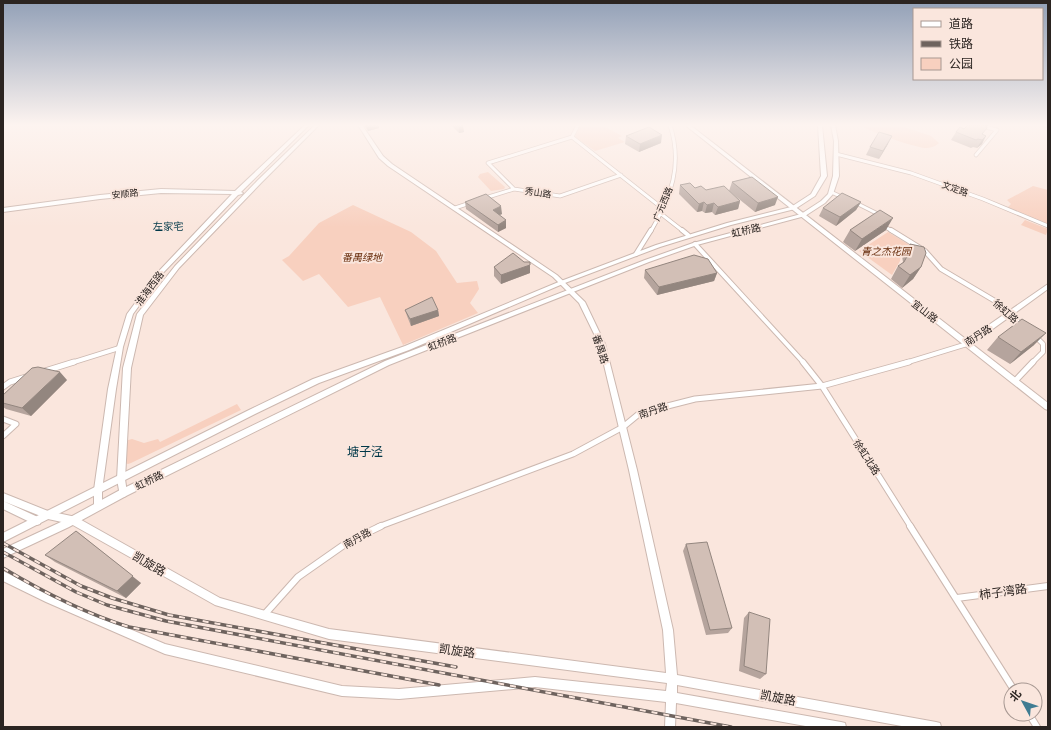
<svg xmlns="http://www.w3.org/2000/svg" width="1051" height="730" font-family="'IBM Plex Serif','Noto Sans SC',serif">
	<rect width="100%" height="100%" fill="#fae6dd"/>
	<path fill="#f8d0bf" d="M580,125H601L622,136L618,138L625,142L595,151L575,137Z
		M861,125H898L931,136L939,143C935,147 930,148 925,148C914,147 869,132 861,125Z
		M488,172L505,187L504,189L491,191L478,177L480,174Z
		M1033,186L1048,190V224L1007,208L1011,204L1007,200Z
		M353,205L411,232L436,251L457,283L477,281L479,289L470,303L478,313L403,345L380,297L348,307L319,274L303,281L282,260L289,256L319,223Z
		M1025,220L1048,229L1046,235L1021,225Z
		M888,232L916,249V257L901,254L900,261L892,275L859,251Z
		M237,404L241,410L131,463L128,464L123,462L125,441L132,439L144,443L158,439L160,442Z"/>
	<g fill="none" stroke-linecap="round" stroke-linejoin="round">
		<g stroke="#ccb8b0" stroke-width="4.5">
			<path id="street-far3" d="M578,125L572,137L662,208
				M836,154L911,173L983,199L1048,226
				M976,155L997,130L978,125
				M514,189L488,163L572,137
				M831,192L844,198
				M485,198L514,189L560,196L621,175
				M854,202L878,214
				M455,208L470,203
				M660,213L683,231
				M882,225L892,231
				M651,231C671,197 683,165 670,125"/>
		</g>
		<g stroke="#ccb8b0" stroke-width="6">
			<path id="street-far2" d="M682,230L688,235
				M891,230L925,251L941,269L995,301L1023,326
				M695,244L804,363
				M636,254L651,230
				M71,363L119,348
				M905,363L967,344
				M1032,363L1043,352V344L1035,336"/>
		</g>
		<g stroke="#ccb8b0" stroke-width="7">
			<path id="street-far1" d="M803,362L822,386L911,527
				M45,371L74,362
				M1015,381L1033,362
				M3,387L10,382L26,377
				M3,419L16,424L3,436
				M378,527L573,454L623,427L640,413L695,399L822,386L909,362"/>
		</g>
		<g stroke="#ccb8b0" stroke-width="8">
			<path id="street" d="M910,526L1014,690
				M957,598L1048,586
				M264,615L298,577L348,542L381,526
				M1029,714L1037,727"/>
		</g>
		<g stroke="#ccb8b0" stroke-width="2">
			<path id="secondary" d="M305,125H309L241,192L243,193L242,194L238,195L162,274L133,314L123,347L116,389L102,490V506L101,509L98,510L95,509L94,506V490L108,389L117,347L127,314L158,272L232,194L161,193L100,199L3,212V208L100,195L161,189L235,191Z
				M315,125H319L262,182L179,268L143,315L131,368L125,479L127,493L126,496L123,497L120,496L117,479L123,368L137,314L175,266L258,180Z
				M358,125H362L383,156L392,164L557,275L585,302L605,344L637,470L673,630L677,675L936,722L940,723L941,727H907L677,685V693L841,722L845,723L846,727H811L676,703L675,727H665L666,702L535,687L399,699L342,696L165,654L46,602L3,581V571L52,596L165,644L342,686L399,689L535,677L666,691L667,683L329,639L215,605L71,524L48,519L3,501V493L48,511L76,517L220,598L329,629L666,673L663,630L629,470L599,344L579,303L553,277L388,166L379,158Z
				M685,125H690L967,340L1048,284V289L972,344L1048,403V410L1045,409Z
				M3,501L40,518L41,521L40,524L37,525L34,524L3,509Z"/>
		</g>
		<g stroke="#ccb8b0" stroke-width="2">
			<path id="primary" d="M818,125H822L827,176L815,196L795,209L731,225L660,247L565,283L409,350L319,383L255,414L3,542V533L249,410L313,379L405,346L561,281L656,245L727,223L791,207L811,194L821,176Z
				M831,125H835L838,141L839,176L833,194L825,203L805,216L697,245L649,262L389,365L126,496L69,527L3,558V549L63,521L120,490L385,361L645,260L693,243L801,214L821,201L828,194L833,176L834,141Z
				M1043,125H1048V127L1043,126Z"/>
		</g>
		<use href="#street-far3" stroke="#fff" stroke-width="3"/>
		<use href="#street-far2" stroke="#fff" stroke-width="4"/>
		<use href="#street-far1" stroke="#fff" stroke-width="5"/>
		<use href="#street" stroke="#fff" stroke-width="6"/>
		<use href="#secondary" fill="#fff" fill-rule="evenodd"/>
		<use href="#primary" fill="#fff" fill-rule="evenodd"/>
		<g stroke="#6e635e" stroke-width="3.5">
			<path id="rail" d="M3,543L81,586L112,598L169,615L456,667
				M3,552L76,592L107,605L166,621L731,727
				M3,568C43,592 84,613 129,627L439,685"/>
		</g>
		<use href="#rail" stroke="#fae6dd" stroke-width="2" stroke-dasharray="6" stroke-linecap="butt"/>
	</g>
	<path fill="#b5a49d" d="M364,125H378L379,128L368,131Z
		M451,125H462L464,132L459,133Z
		M956,132L983,135L982,144L977,148L973,147L971,148L951,140Z
		M626,136L661,143L639,152L625,144Z
		M888,144L879,159L866,155L870,147Z
		M732,182L775,205L755,212L729,191Z
		M680,185L706,190L740,201L738,209L715,215L712,212L705,213L702,211L697,212L679,194Z
		M465,202L502,214L499,215L506,220V228L498,232L466,209Z
		M861,202L856,210L836,226L819,216L823,208Z
		M850,230H886L855,251L843,242Z
		M910,244L921,267L913,279L902,288L891,279L898,266L902,264L903,262L902,256Z
		M524,262L530,265V273L501,284L494,276V267Z
		M645,270L717,273L714,281L657,295L644,278Z
		M405,310H438L439,316L411,326L407,316Z
		M998,337L1034,345L1010,364L987,350Z
		M67,380L31,416L6,409L3,407V395Z
		M686,544L732,628L728,633L706,635L683,551Z
		M45,555L141,583L126,598L55,562Z
		M749,612L766,674L760,679L739,671L744,618Z"/>
	<path fill="#93867f" d="M366,125H378L379,128L368,131Z
		M463,126L464,132L459,133V127Z
		M662,135L661,143L639,152L640,144Z
		M892,136L888,144L879,159L883,151Z
		M986,136L982,144L977,148L982,140Z
		M778,197L775,205L755,212L758,203Z
		M740,201L738,209L715,215L718,207Z
		M704,202L702,211L697,212L699,204Z
		M861,202L856,210L836,226L840,217Z
		M714,203L712,212L705,213L707,205Z
		M501,206L502,214L493,218V210Z
		M893,218L886,230L855,251L862,239Z
		M506,220V228L498,232V225Z
		M530,265V273L501,284V275Z
		M921,267L913,279L902,288L910,275Z
		M717,273L714,281L657,295L659,287Z
		M438,310L439,316L411,326L410,319Z
		M1046,333L1034,345L1010,364L1021,352Z
		M60,372L67,380L31,416L22,408Z
		M76,531L141,583L126,598L117,591Z"/>
	<path fill="#d2bfb6" stroke="#93867f" d="M456,125H462L463,126L459,127Z
		M968,125H987V128L982,134L986,136L982,140L978,139L976,140L956,132L960,127L964,129Z
		M649,127L662,135L640,144L626,136Z
		M879,132L892,136L883,151L870,147Z
		M752,177L778,197L758,203L732,182Z
		M690,183L695,188L701,186L706,190L724,186L740,201L718,207L714,203L707,205L704,202L699,204L680,185Z
		M842,193L861,202L840,217L823,208Z
		M486,194L501,206L493,210L506,220L498,225L465,202Z
		M880,210L893,218L862,239L850,230Z
		M910,244L924,247L926,253L921,267L910,275L898,266L904,262L911,249Z
		M513,253L524,262H530V265L501,275L494,267Z
		M694,255L708,259L717,273L659,287L645,270Z
		M432,297L438,310L410,319L405,310Z
		M1022,319L1046,333L1021,352L998,337Z
		M38,367L60,372L22,408L3,403V395L32,368Z
		M76,531L133,576L117,591L45,555Z
		M707,542L732,628L710,630L686,544Z
		M749,612L770,619L766,674L744,666Z"/>
	<linearGradient id="sky" x2="0" y2="1"><stop stop-color="#92a0b7"/><stop offset="0.55" stop-color="#fdf4f0"/><stop offset="1" stop-color="#fdf4f0" stop-opacity="0"/></linearGradient>
	<rect width="1051" height="227" fill="url(#sky)"/>
	<g text-anchor="middle" stroke-width="4" stroke-linejoin="round" paint-order="stroke">
		<g font-size="9" fill="#2b2421" stroke="#fae6dd">
			<text transform="translate(955 189) rotate(20)" y="3">文定路</text>
			<text transform="translate(538 193) rotate(8)" y="3">秀山路</text>
			<text transform="translate(125 194) rotate(-6)" y="3">安顺路</text>
			<text transform="translate(663 204) rotate(-67)" y="3">广元西路</text>
		</g>
		<g font-size="10" fill="#003848" stroke="#fae6dd">
			<text x="168" y="230">左家宅</text>
		</g>
		<g font-size="10" fill="#2b2421" stroke="#fae6dd">
			<text transform="translate(746 230) rotate(-13)" y="4">虹桥路</text>
			<text transform="translate(149 288) rotate(-53)" y="4">淮海西路</text>
			<text transform="translate(925 311) rotate(38)" y="4">宜山路</text>
			<text transform="translate(1006 311) rotate(42)" y="4">徐虹路</text>
			<text transform="translate(978 335) rotate(-33)" y="4">南丹路</text>
			<text transform="translate(442 342) rotate(-21)" y="4">虹桥路</text>
			<text transform="translate(601 349) rotate(72)" y="4">番禺路</text>
			<text transform="translate(653 410) rotate(-19)" y="4">南丹路</text>
			<text transform="translate(867 457) rotate(57)" y="4">徐虹北路</text>
			<text transform="translate(149 480) rotate(-26)" y="4">虹桥路</text>
			<text transform="translate(357 538) rotate(-29)" y="4">南丹路</text>
		</g>
		<g font-size="10" font-style="italic" fill="#662a09" stroke="#fae6dd">
			<text x="886" y="255">青之杰花园</text>
			<text x="362" y="261">番禺绿地</text>
		</g>
		<g font-size="12" fill="#003848" stroke="#fae6dd">
			<text x="365" y="456">塘子泾</text>
		</g>
		<g font-size="12" fill="#2b2421" stroke="#fae6dd">
			<text transform="translate(149 564) rotate(30)" y="4">凯旋路</text>
			<text transform="translate(1003 592) rotate(-8)" y="4">柿子湾路</text>
			<text transform="translate(457 651) rotate(8)" y="4">凯旋路</text>
			<text transform="translate(778 698) rotate(11)" y="4">凯旋路</text>
		</g>
	</g>
	<rect width="1051" height="730" fill="none" stroke="#2b2421" stroke-width="8"/>
	<rect x="913" y="8" width="130" height="72" fill="#fae6dd" stroke="#a79892"/>
	<rect x="921" y="21" width="20" height="6" fill="#ffffff" stroke="#a79892"/>
	<text x="949" y="28" font-size="12" fill="#2b2421">道路</text>
	<rect x="921" y="41" width="20" height="6" fill="#6e635e" stroke="#a79892"/>
	<text x="949" y="48" font-size="12" fill="#2b2421">铁路</text>
	<rect x="921" y="58" width="20" height="12" fill="#f8d0bf" stroke="#a79892"/>
	<text x="949" y="68" font-size="12" fill="#2b2421">公园</text>
	<g transform="translate(1023 702) rotate(310)"><circle r="19" fill="#fae6dd" stroke="#a79892"/>
	<path d="M0-3L7 15L0 10L-7 15Z" fill="#3f7c92"/>
	<text y="-6" font-size="11" font-weight="bold" text-anchor="middle" fill="#2b2421">北</text>
	</g>
</svg>
